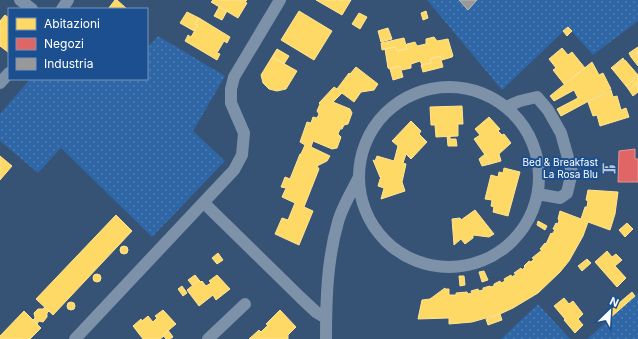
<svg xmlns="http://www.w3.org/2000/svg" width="638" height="339" font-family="Inter,sans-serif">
	<defs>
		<pattern id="grass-dots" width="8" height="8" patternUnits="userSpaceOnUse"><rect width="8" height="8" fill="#2f66a5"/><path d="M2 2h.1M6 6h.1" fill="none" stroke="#4e7db2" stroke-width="1.8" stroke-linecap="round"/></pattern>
	</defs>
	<rect width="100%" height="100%" fill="#365274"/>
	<path fill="url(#grass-dots)" d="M427,0H638V21L593,55L568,27L502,90Z
		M158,36L225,76L193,131L225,161L152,237L61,148L38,173L0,141V114L30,79H147V48Z
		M638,294V339H587Z
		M538,304L570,339H501Z"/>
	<path fill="#ffd966" stroke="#ffe494" d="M115,0H117L127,9H108Z
		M213,0H247L245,2L247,3L238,18L211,2Z
		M316,0H351L342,15Z
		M219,7L227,11L222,20L214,16Z
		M299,11L332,31L314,60L281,40Z
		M426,11L428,18L423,20L421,13Z
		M187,12L199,18L195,24L198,25L194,31L180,23Z
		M359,13L367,17L360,29L352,24Z
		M5,15L9,18V51L8,52L0,46V21Z
		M199,18L230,37L227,43L224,41L217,53L220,54L217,60L185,41L188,35L191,37L198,25L195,24Z
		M568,27L572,31L567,36L563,31Z
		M388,28L392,39L381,42L378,31Z
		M434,37L437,41L448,39L453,56L452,57L442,60L440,56L430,59L431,63L422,65L420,61L411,64V68L402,70L400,66L390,69L388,68L385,49L395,47L397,51L407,49L406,45L407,44L415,42L417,46L426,44V39Z
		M404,38L407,49L397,51L395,47L382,50L381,43Z
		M638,47V52L631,57L629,53Z
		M562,48L568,55L572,52L585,68L564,84L553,70L556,68L549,59Z
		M277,49L289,56L284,64L272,57Z
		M638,52V66L631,57Z
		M440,56L443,67L423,72L421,65L431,63L430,59Z
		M272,57L297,71L286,89L277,91L269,89L263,83L261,75Z
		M623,58L624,60L613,70L611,68Z
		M625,60L638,75L626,86L613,70Z
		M592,62L599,75L603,73L611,89L561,116L557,109L578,98L574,90L554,101L550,96Z
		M400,66L403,77L393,80L390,69Z
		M356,67L378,84L374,90L361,92L354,102L342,93L333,102L350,109L352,113L348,124L344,125L342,129H340L338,134L341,137L337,148L332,149L313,141L311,147L330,156L327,161L317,166L319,169L304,207L313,211L299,245L275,234L282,218L288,220L295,203L282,197L286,188L281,187L285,177L290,179L300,154H301L305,145L300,142L307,122L311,123L313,117L317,118L319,114L317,111L320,104L319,103L334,87L337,89L349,73L350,74Z
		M638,76V82L629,90L626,86Z
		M638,82V92L633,96L629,90Z
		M611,90L613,97L617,96L621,110L626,108L629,117L600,126L597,115L593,116L588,102Z
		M462,106L463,124H458V136L436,137L435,125H431L430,107Z
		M489,117L500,129L498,131L502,135L504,134L511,143L499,154L501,161L490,164L488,159L474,139L480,135L475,129Z
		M411,121L421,131L419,134L427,142L411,159L406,154L403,163L406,164L402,182L405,191L381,199L384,188L378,186L381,176L380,177L373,160L375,161L377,156L394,161L398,146L392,141Z
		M447,136H450V139H456L457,146H448Z
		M485,154L488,159L490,164L482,166L479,159Z
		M0,156L12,166L0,180Z
		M504,168L520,172L508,216L493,212L494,207L491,206L492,200L485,199L491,175L498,177L499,172L503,173Z
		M588,190L618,192L615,214L610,230L588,222L583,236L569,261L560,272L538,293L513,308L500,314L472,322L449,324V318L418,319L422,300L430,299L445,288V289H449V295H456V293L467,292L468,294L472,293L471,291L478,289L479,291L483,290V288L490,286V287L494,286V284L500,281L501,283L505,281L504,279L511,275L512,277L516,274L514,273L521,268L522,270L525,267L524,266L529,261L531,262L534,259L532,258L542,250L540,249L545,243L546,244L551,233L552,234L555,230L553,229L556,223L558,224L559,220L558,219L560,211L581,219L585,207H587L588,201L586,200Z
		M475,210L494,234L489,237L473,235V238L465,244L461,239L454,245L452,219L460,218L461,220Z
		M116,215L132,231L53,315L36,299Z
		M538,221L547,226L545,230L537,225Z
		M627,223L633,229L625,237L619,230Z
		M120 250a4 4 0 1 1 8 0a4 4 0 1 1-8 0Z
		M607,251L612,257L616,254L622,260L615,266L626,278L617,287L595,262Z
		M218,253L223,260L217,264L212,258Z
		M587,259L591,263L582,271L578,266Z
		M484,271L488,280L482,282L479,272Z
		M93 278a4 4 0 1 1 8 0a4 4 0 1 1-8 0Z
		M195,275L199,280L192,285L188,280Z
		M217,275L230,289L216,300L213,295L199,306L187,290L199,280L201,282L202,281L206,286L211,283L209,281Z
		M459,276H464L465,285L460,286Z
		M182,286L187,293L183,296L178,289Z
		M632,292L635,296L610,318L606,314Z
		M564,298L569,304L573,301L583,314L578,319L583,325L575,333L564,320L565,319L554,306Z
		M67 306a4 4 0 1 1 8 0a4 4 0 1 1-8 0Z
		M45,307L49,311L47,313V317L43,322L39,321L37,324L33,320L35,318L34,313L38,309H43Z
		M163,310L176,324L163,335L164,336L160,339H143L133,326L141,319L142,321L148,316L153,322L157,318L155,316Z
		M280,310L296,327L288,335V339H249L259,330L261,332L268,325L266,324Z
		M24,311L41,328L30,339H0V336Z
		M500,314L502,320L488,325L486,319Z
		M168,330L173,337L170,339H166L163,335Z"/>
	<path fill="#e06666" stroke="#e99494" d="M635,149V159H638V182H618L619,151Z"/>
	<path fill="#999" stroke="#b8b8b8" d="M459,0H477L468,10Z"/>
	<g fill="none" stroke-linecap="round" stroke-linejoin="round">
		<path stroke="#7d92a8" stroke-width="12" d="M20,0L32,9
			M62,9L68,0
			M0,83L9,73
			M359 177a90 90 0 1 1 180 0a90 90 0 1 1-180 0Z
			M506,107L520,101L537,97L548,110L561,133L572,172L567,193L560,198L538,194
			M204,203L301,298L316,312L326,318
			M75,339L234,170L242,155L244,133L231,103V89L234,77L280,0
			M208,339L245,304
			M326,339C326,300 327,260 338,222C342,207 352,191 359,177"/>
	</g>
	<defs>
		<g id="hotel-bare" transform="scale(1.08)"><path d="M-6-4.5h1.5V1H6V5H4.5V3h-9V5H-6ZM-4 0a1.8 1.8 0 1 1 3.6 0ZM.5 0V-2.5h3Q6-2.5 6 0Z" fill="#b9c2ce" stroke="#1b4f8f" stroke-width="2.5" paint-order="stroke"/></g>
	</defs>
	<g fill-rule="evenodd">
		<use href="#hotel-bare" x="609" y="168"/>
	</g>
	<g text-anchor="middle" stroke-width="4" stroke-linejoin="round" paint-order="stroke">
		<g font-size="10" fill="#fff" stroke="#1b4f8f" text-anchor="end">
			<text x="598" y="166">Bed &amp; Breakfast<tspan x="598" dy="12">La Rosa Blu</tspan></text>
		</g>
	</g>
	<rect x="8" y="8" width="140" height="72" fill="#1b4f8f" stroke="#7695bc"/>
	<rect x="16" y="18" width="20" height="12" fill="#ffd966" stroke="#7695bc"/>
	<text x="44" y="28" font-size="12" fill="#ffffff">Abitazioni</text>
	<rect x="16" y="38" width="20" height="12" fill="#e06666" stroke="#7695bc"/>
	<text x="44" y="48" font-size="12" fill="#ffffff">Negozi</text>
	<rect x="16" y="58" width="20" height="12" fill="#999999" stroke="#7695bc"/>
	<text x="44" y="68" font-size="12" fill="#ffffff">Industria</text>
	<g transform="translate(610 311) rotate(25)" stroke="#1b4f8f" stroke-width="3" paint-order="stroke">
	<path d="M0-3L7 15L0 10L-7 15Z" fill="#ffffff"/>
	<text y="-6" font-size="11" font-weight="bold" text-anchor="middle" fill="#ffffff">N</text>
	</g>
</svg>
